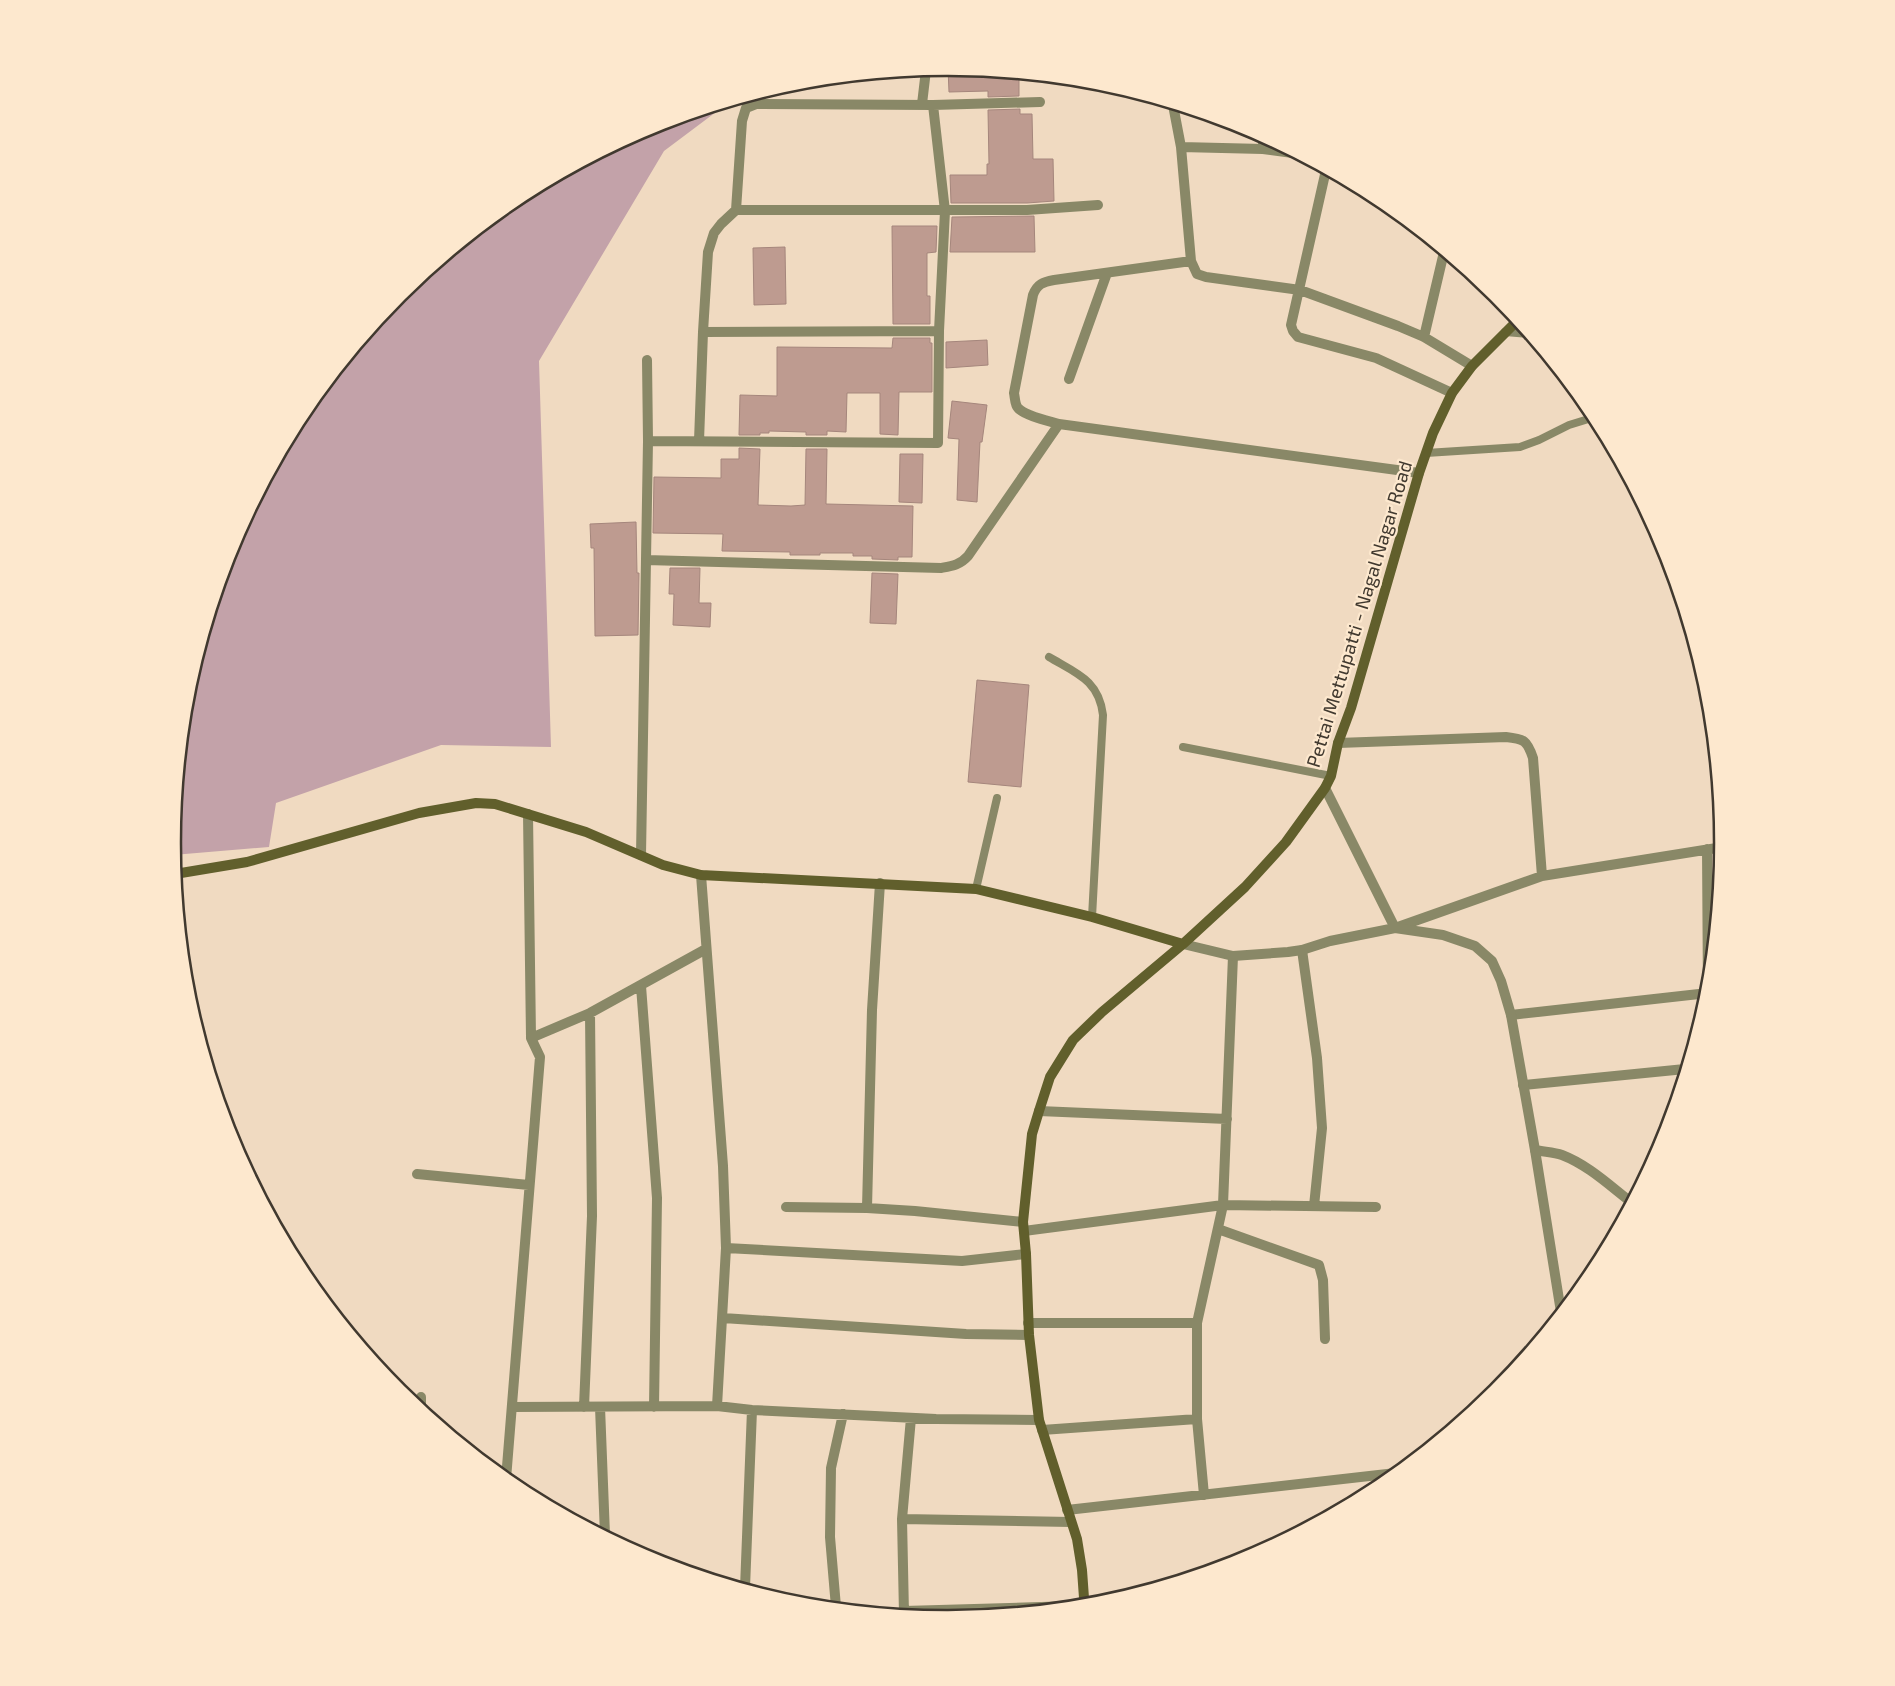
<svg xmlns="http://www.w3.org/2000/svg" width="1895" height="1686" font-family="'Exo 2',sans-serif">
	<rect width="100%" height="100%" fill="#f0dac1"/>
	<path fill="#c3a2a9" d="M728,103L664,151L539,361L551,747L441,745L276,803L269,847L173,855L172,843L187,691L231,546L303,412L399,294L517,198L651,126Z"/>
	<path fill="#be9b90" stroke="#a5867c" d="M948,68L1019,75V96L988,97V91L949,92Z
		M1020,109V114H1032L1033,159H1053L1054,201L1027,203H951L950,175H987V164H989L988,110Z
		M1034,216L1035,252H950L952,217Z
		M892,226H937L936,252L927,253V296H930V324H893Z
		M785,247L786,304L754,305L753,248Z
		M893,338H930V343H932V392H899L898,435L880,434V393H847L846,432L827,431V435H806V432L769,431V433H760V435H739L740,395L777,396V347L892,348Z
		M987,340L988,365L946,368V342Z
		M952,401L987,405L982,442H980L977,502L957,500L959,439L948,438Z
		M739,448L760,449L758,505L791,506L805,505L806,449H827L826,504L913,506L912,557H898V560L872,559V556H853V553H820V555H790V552L722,551L723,534L653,533L654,477L721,478V459H739Z
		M900,454H923L922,503L899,502Z
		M636,522L637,573H639L638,635L595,636L594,548H591L590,524Z
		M670,568H700L699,603H711L710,627L673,625L674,594H669Z
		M872,573L898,574L896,624L870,623Z
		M977,680L1029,685L1021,787L968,782Z"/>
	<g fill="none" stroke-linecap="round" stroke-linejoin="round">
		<path stroke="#898867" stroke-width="8" d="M1505,332L1528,334
			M1426,453L1520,447L1539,440L1569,425L1595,417
			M1049,657C1076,673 1099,680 1103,715L1092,917
			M1183,747L1331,776
			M976,889L997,798"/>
		<path stroke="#898867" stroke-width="10" d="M922,104L926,70
			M1173,105L1181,147L1191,261L1197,274L1206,277L1300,290L1398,326L1424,337L1472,366
			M1181,147L1263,149L1293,153
			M1263,149V137
			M1326,170L1291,325L1293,331L1298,337L1376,358L1452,393
			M736,210H1027L1098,205
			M703,332L939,331
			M1424,337L1444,252
			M1069,379L1107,273
			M1059,424C1049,421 1025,416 1018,408C1015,405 1015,398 1014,393L1033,295C1037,284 1043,282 1054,280L1191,261
			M648,441L938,443L939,331L945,211L933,105
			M699,441L703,332L708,252L714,233L721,224L736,210L742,121L746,108L756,104L933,105L1040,102
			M646,560L941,568C952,566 960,565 968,556L1059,424L1419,473
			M1338,743L1506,737C1524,739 1527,740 1533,758L1542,876
			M1707,849L1708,996
			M641,855L648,441L647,360
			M701,875L723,1166L726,1248L717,1406
			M1395,928L1542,876L1723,847
			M1302,950L1317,1058L1322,1128L1314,1206
			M641,986L657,1198L654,1407
			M1511,1015L1708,993
			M531,1038L590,1013L706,949
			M1523,1085L1685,1069
			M1039,1111L1227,1119
			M1535,1150C1544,1152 1554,1152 1562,1155C1588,1165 1609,1185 1631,1202
			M417,1174L529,1185
			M786,1207L867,1208L915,1211L1023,1222
			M867,1208L872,1010L880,883
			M1218,1229L1319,1265L1323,1280L1325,1339
			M1024,1231L1223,1205L1376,1207
			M726,1248L962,1261L1026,1254
			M723,1318L966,1334L1029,1335
			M1028,1323H1197
			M421,1397V1409
			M512,1407L717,1406L752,1410L936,1419L1039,1420
			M584,1407L592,1216L590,1013
			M600,1407L605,1535
			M1042,1430L1197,1419
			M506,1479L540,1057L531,1038L528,814
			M1204,1495L1197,1419V1323L1223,1205L1233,956
			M1067,1510L1396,1473
			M902,1519L1071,1522
			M745,1588L752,1410
			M836,1607L830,1537L831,1468L843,1414
			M904,1611L1074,1606
			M904,1614L902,1519L911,1418"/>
		<path stroke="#898867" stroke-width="10" d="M1325,788L1395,928
			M1183,944L1233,956L1288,952L1302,950L1330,941L1395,928L1443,935L1475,946L1492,961L1501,981L1511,1015L1535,1150L1561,1312"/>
		<path stroke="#615f2c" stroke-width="10" d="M175,874L247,862L419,813L476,803L495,804L586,832L663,865L701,875L976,889L1092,917L1183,944
			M1082,1605L1084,1598L1082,1570L1077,1539L1039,1420L1029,1335L1026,1254L1023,1222L1032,1134L1039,1111L1050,1077L1073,1040L1102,1012L1183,944L1245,887L1286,842L1325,788L1331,776L1338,743L1351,708L1419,473L1433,433L1452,393L1472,366L1517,321"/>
	</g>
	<g text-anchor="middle" stroke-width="4.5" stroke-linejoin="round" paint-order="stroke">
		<g font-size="19" fill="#41392f" stroke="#fde8ce">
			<text transform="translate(1359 614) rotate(-73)" y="7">Pettai Mettupatti - Nagal Nagar Road</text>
		</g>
	</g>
	<path d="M0 0H1895V1686H0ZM947 76H948A766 766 0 0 1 1714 842V844A766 766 0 0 1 948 1610H947A766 766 0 0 1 181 844V842A766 766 0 0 1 947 76Z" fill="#fde8ce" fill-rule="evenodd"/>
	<path fill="none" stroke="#41392f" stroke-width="2.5" d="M947 76H948A766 766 0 0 1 1714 842V844A766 766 0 0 1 948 1610H947A766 766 0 0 1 181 844V842A766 766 0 0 1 947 76Z"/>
</svg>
